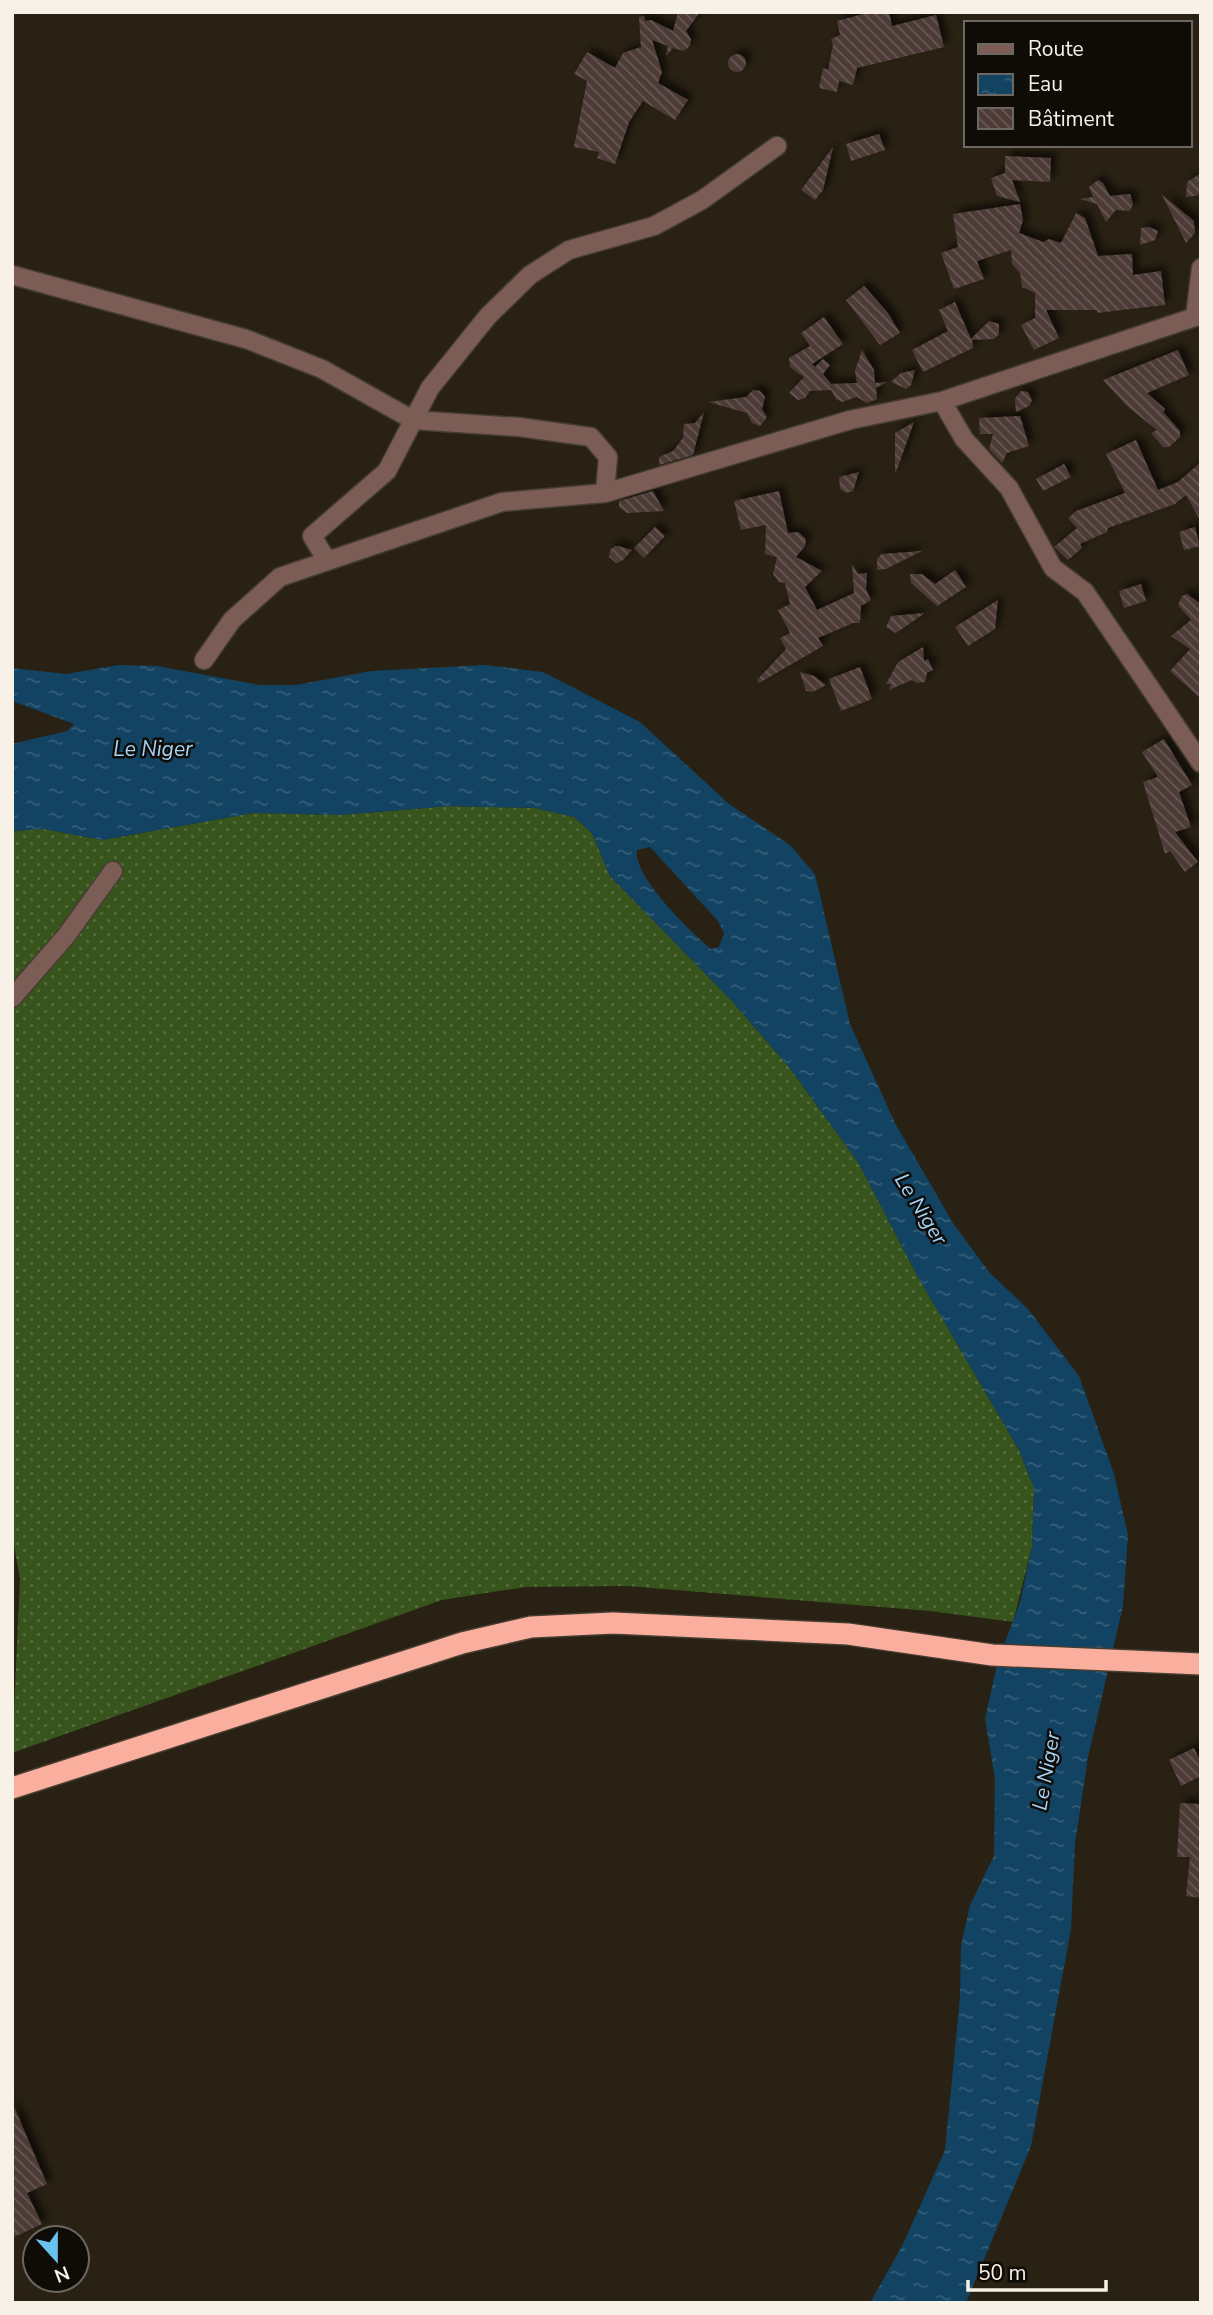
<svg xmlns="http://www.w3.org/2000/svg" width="1213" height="2315" font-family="'Nunito Sans',sans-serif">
	<defs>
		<pattern id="grass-dots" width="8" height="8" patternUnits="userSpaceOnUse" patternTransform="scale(1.75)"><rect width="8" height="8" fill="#37541c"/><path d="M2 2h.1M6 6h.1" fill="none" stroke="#556d3d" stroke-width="1.8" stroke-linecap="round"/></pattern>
		<pattern id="water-ripples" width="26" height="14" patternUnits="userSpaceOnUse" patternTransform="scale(1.75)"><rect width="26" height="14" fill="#124362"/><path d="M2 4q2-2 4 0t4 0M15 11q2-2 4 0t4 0" fill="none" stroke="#355f78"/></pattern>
		<pattern id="building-back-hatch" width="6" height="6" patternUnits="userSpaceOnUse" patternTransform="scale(1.75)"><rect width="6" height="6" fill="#4e3b37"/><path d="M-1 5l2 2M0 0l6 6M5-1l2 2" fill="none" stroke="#685854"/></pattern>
		<filter id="shadow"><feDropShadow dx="5.5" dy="-5.5" stdDeviation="3.5" flood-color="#0009"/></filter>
	</defs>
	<rect width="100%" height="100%" fill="#292113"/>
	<path fill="url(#grass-dots)" d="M449,806L535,808L574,817L592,833L610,876L731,1000L789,1067L858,1162L917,1275L1019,1450L1034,1488L1032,1547L1013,1622L930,1611L627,1586L525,1587L442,1600L12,1753L20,1579L12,1534V831L44,829L102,840L253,813L340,815Z"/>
	<path fill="url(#water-ripples)" fill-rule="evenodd" d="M119,665L157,666L260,685H296L371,671L485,665L543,672L640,722L729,804L790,845L815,874L850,1024L895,1123L953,1223L989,1272L1028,1309L1079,1376L1114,1474L1128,1535L1123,1606L1088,1757L1075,1844L1071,1929L1031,2146L966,2303H870L903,2244L945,2150L960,1998L961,1945L970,1905L994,1856L995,1779L985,1719L997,1664L1020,1602L1032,1547L1034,1488L1019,1450L917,1275L858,1162L789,1067L731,1000L610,876L592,833L574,817L535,808L449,806L340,815L253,813L102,840L44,829L12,831V744L67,731L74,724L12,701V668L66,674ZM650,847L718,921L724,933L719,947L711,949C690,931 633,877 637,850Z"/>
	<path fill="url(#building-back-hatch)" filter="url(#shadow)" d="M678,12H700L686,31L691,39L690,46L684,51L673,48L666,56L668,46L652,40L662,72L658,83L688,100L675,120L643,101L629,122L615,164L597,158L599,152L574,147L587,81L574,74L587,52L615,68L623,53L641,47L639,17L644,16L645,21L651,20L673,31Z
		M871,12H889L892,26L936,15L944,47L857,68L853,85L839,81L837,92L819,88L823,68L828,70L833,45L831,39L840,35L837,21Z
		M728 63a9 9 0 1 1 18 0a9 9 0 1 1-18 0Z
		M879,134L885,150L851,161L846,144Z
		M833,147L823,190L815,200L801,190Z
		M1005,156L1051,158L1050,182L1012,180L1020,202L997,196L991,178L1005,173Z
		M1201,173V195L1186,197L1187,182Z
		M1098,180L1103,183L1110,196L1130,194L1133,204L1130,211L1116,210L1106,222L1097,204L1080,199L1093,197L1089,187Z
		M1162,195L1194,221L1195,233L1186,243Z
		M1020,204L1023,220L1019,233L1043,242L1049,239L1061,243L1076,213L1085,218L1098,256L1132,254L1133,275L1161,271L1165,305L1097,313V310H1046L1059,338L1034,350L1021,325L1035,318V293L1022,287L1020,273L1012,264L1011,250L977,261L984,279L954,289L941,253L958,247L953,214Z
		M1149,227L1158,231L1155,240L1140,245L1141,228Z
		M864,286L888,313L900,333L880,345L846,300Z
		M955,302L971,339L989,321L999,324V334L994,339L972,340L973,348L923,372L912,350L948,331L939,310Z
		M824,317L843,344L812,364L815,367L823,359L830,365L823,374L831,384L857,383L855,371L862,350L874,370L875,383L887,382L876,388L877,399L867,403L857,397L842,402L836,399L831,390L810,391L805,398L798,400L789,393L804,377L790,367L789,358L810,346L801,333Z
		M1178,350L1189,375L1147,393L1165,409L1163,412L1180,431V437L1169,447H1163L1151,433L1157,430L1127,406L1103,380Z
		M915,370L911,385L906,389L891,382L901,373Z
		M753,390L760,391L765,397L762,409L767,417L760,426L752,423L747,413L708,402L746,397Z
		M1021,391L1028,392L1032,400L1029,406L1016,412L1015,399Z
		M704,412L693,455L659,465V457L673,451L683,438L684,424L695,423Z
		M1020,416L1029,446L1007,453L1002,463L989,449L993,434H980L979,418Z
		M914,422L896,472H895V433Z
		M1136,440L1158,490L1178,482L1201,462V522L1186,495L1175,504L1108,528L1107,532L1080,544L1082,548L1068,560L1054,547L1077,528L1068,518L1076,511L1125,493L1106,454Z
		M1064,464L1071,477L1043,491L1036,479Z
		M859,472L853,491L846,493L840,489L839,477Z
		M653,491L664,511L627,513L619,507V501Z
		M779,491L788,533L798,532L806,539L805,546L796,557L822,571L805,587L817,610L854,593L852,564L858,574L867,573L866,589L871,600L861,606L860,623H853L818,638L823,646L759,683L757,680L786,649L780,638L790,633L778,610L790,604L785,583L779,582L773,574L777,557L765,554L766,525L741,530L734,501Z
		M655,527L665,536L644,558L634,548Z
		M1195,527L1200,546L1184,550L1179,532Z
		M615,546H618L632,550L622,561L616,563L609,557L610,550Z
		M922,551L886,569L877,570V558L882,554Z
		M955,570L966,587L937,606L911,583L910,574H922L935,584Z
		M1141,584L1146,601L1124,608L1119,591Z
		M1187,594L1201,604V699L1170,671L1190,649L1171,636L1191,620L1178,605L1182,596Z
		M998,600L995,629L968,646L955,627Z
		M925,613L896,633L886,627L891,616Z
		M923,647L924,661L928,659L933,670L927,673L925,682L917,683L912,680L889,690L891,684H886L898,662Z
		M860,667L872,699L841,711L829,679Z
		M800,672L814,676L826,685L813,692L806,691Z
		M1164,739L1192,785L1179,792L1191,827L1175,832L1198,862L1185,872L1170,851L1165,854L1143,782L1158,777L1142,752Z
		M1194,1748L1201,1762V1776L1181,1786L1169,1760Z
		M1180,1803L1201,1804V1898L1186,1896L1190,1857H1177Z
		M12,2102L47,2184L27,2193L42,2224L12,2238Z"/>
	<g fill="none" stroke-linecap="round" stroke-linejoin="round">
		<g stroke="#463e31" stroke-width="21">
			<path id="minor" d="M12,275L246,339L322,369L413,420L519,427L591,437L608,457L605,493L850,420L942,401L1201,315
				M1195,317L1201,268
				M942,401L964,439L1009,488L1053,568L1085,592L1201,763
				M326,559L312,536L387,471L430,388L488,316L530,275L569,250L654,226L702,200L777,146
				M204,660L232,620L280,577L502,502L605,493
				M12,998L66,936L113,871"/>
		</g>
		<g stroke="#463e31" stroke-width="24">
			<path id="highway" d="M12,1788L462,1643L531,1627L613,1623L848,1634L992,1655L1201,1664"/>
		</g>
		<use href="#minor" stroke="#7c5d56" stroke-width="18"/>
		<use href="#highway" stroke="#faae9e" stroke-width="21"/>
	</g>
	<g text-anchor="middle" stroke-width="5" stroke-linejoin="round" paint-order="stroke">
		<g font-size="21" font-style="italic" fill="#a2d3f9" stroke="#0f0b06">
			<text x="153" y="756">Le Niger</text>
			<text transform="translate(921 1209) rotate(58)" y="7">Le Niger</text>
			<text transform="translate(1046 1771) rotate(-80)" y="7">Le Niger</text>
		</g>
	</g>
	<rect width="1213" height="2315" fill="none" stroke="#f7f1e8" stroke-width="28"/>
	<rect x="964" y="21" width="228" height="126" fill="#0f0b06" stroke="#6c6760" stroke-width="2"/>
	<rect x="978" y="44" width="35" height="10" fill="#7c5d56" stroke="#6c6760" stroke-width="2"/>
	<text x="1028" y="56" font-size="21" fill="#f7f1e8">Route</text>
	<rect x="978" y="74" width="35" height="21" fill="url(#water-ripples)" stroke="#6c6760" stroke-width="2"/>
	<text x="1028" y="91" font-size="21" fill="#f7f1e8">Eau</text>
	<rect x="978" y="108" width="35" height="21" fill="url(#building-back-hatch)" stroke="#6c6760" stroke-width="2"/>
	<text x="1028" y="126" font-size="21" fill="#f7f1e8">Bâtiment</text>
	<g transform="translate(56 2259) rotate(159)"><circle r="33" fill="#0f0b06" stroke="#6c6760" stroke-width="2"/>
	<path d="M0-5L12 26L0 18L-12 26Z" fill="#69c3f1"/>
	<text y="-10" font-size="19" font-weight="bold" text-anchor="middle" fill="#f7f1e8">N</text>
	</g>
	<path d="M968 2280v10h138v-10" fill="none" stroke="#f7f1e8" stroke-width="3.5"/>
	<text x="978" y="2280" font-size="21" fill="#f7f1e8" stroke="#0f0b06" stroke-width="5" paint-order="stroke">50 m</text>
</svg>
